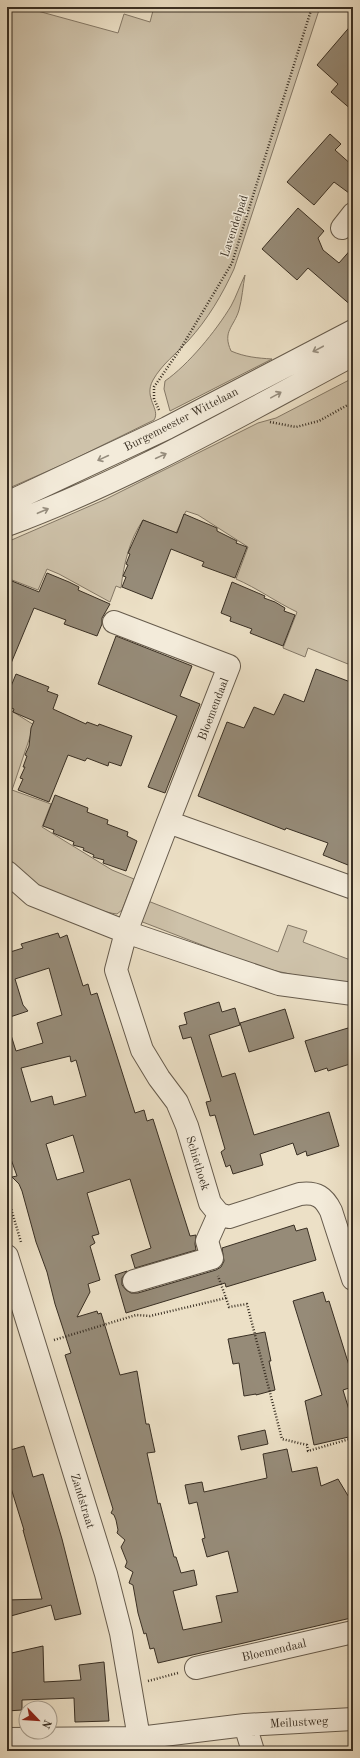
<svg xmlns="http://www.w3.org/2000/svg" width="360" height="1758" font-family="'Old Standard TT',serif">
	<rect width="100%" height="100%" fill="#ece0c6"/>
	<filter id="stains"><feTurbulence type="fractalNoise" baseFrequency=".005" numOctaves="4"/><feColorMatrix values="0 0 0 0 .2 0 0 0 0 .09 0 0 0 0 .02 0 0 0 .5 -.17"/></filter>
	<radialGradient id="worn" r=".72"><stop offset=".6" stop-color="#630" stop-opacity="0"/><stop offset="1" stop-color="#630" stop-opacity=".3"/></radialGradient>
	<path fill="#cec2aa" stroke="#847866" d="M7,7H34V10L118,33L124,14L150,22L154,7H320L234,269C222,295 208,319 188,341C176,354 162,364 153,380C143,398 161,409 154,420L66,463L7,489Z
		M245,275C243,286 242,299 239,310C234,327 222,331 231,351C245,357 257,358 272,359L170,411L164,389L165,381C188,365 216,331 231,306C236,297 240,285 245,275Z
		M353,378V666L308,648L305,657L283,648L297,612C276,602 257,588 236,579L248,547L198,515L186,511L176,533L143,520C129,541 124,563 121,588L116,586L110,602L59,574L47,569L38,590L7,578V542L106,499L258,423L276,418Z
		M7,708L34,725L12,790L51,804L42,827L112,870L134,879L122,910L117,914C97,912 46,890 28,879C21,874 14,866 7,861Z
		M148,901L278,952L288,925L307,931L303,942L353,961V985L325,982L259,967L140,921Z"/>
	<path fill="#968b78" stroke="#392f23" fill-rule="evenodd" d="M353,23V111L331,92L338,84L317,65Z
		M330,134L341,144L335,150L353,166V196L334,182L314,205L287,182Z
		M298,208L324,231L318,238L323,250L339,263L353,247V307L308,268L297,280L262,249Z
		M184,514L217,528V531L237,541L236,543L247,547L235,578L202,566L204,562L171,549L152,599L122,587L126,577L123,576L128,565L126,564L130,554L128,553L143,520L177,533Z
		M47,573L69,582L79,587L78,590L110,604L102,618V624L97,636L64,624L66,620L34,608L7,673V579L39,592Z
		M232,582L265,596L264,598L275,602L285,608L284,611L295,615L283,646L250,633L252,629L230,621L231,617L221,613Z
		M116,636L192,666L180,696L200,704L165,793L148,787L177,716L98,684Z
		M316,669L353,683V867L323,855L328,843L286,828L285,830L198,796L227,722L244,728L254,707L274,715L284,694L304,702Z
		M16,674L49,687L47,691L58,695L53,709L86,724L87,722L98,726L99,724L132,736L121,766L109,762L108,766L87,758L85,761L68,755L49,802L18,790L23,779L20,778L25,767H23L27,756L25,755L29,746L31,728L34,721L13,712L14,709L7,706V696Z
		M55,795L88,808L87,812L108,820L107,824L128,832L127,836L137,841L126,871L103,863L104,860L93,857L94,855L83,850L84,848L73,845L74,842L53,833L54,830L43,826Z
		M58,933L60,938L67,935L83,986L88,984L91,995L97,993L135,1113L144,1110L147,1121L153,1119L190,1236L196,1235L195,1244L196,1250L135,1268L131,1255L151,1248L130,1179L87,1193L99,1234L92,1236L95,1243L90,1246L100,1280L88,1284L90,1292L77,1317L97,1311L98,1314L101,1313L120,1375L137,1371L146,1424H149L155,1452L147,1453L158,1504L160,1503L174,1557H176L181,1573L194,1570L197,1585L173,1591L183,1630L222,1622L216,1596L238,1592L228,1551L207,1557L202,1539L205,1538L197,1502L189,1504L185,1485L202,1482L204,1492L267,1478L263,1454L287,1449L292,1472L317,1467L321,1486L338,1479L353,1504V1612L350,1613L351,1618L158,1663L154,1648L150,1649L146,1633L144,1634L138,1613L133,1585L129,1583L133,1572L125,1567L127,1562L121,1547L125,1540L117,1533L118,1530L116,1520L114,1515L111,1513L113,1509L65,1355L71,1353L55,1304L47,1272L36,1242L22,1191L19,1184L12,1177L17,1176L7,1148V1035H11L16,1051L43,1043L37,1023L62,1015L49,968L15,979L23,1005L28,1011L7,1018V953L23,948L21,944ZM70,1056L71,1062L76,1060L86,1096L54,1105L52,1096L31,1102L21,1068ZM73,1135L84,1172L57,1180L46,1144Z
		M219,1002L222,1012L235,1008L240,1025L209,1035L222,1077L235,1073L254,1135L329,1112L339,1146L307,1156L306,1151L297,1155L293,1143L260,1154L263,1165L233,1174L230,1165L226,1167L221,1152L225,1149L215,1115L210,1116L206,1102L211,1101L191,1037L183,1039L179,1026L187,1024L184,1013Z
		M285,1009L294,1038L249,1052L240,1023Z
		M348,1028L353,1044V1063L328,1071L327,1068L315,1072L305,1041Z
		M294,1225L296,1231L307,1228L316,1260L226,1287L225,1283L126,1313L115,1275L127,1271L122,1278V1285L126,1290L131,1293H138L216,1270L221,1267L224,1261L222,1248Z
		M323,1292L326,1302L329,1301L352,1375L349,1377L352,1387L343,1390L353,1423V1436L314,1445L305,1401L322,1395L293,1301Z
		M265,1332L271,1361H269L275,1390L256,1395V1394L244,1396L239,1363L233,1364L228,1339Z
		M265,1430L268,1444L241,1450L238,1436Z
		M24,1446L33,1477L43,1474L62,1539L81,1614L55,1620L51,1605L7,1617V1600L42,1599L23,1530H24L11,1488L9,1485H7V1451Z
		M43,1646L44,1682L81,1680L79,1665L104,1662L109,1721L75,1722L74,1698L22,1700V1710L7,1711V1654Z"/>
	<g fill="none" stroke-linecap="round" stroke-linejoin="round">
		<g stroke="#665b4c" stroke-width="24">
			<path id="minor" d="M342,228L353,214
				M7,503L167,428L353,331
				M7,525C127,481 240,415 353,355
				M114,622L229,666L168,822L353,888
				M168,822L126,932L116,970L142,1050L159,1078L177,1102L187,1126L210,1203L219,1214L229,1217L300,1194C317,1192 324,1197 331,1211L353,1279
				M7,872L33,895L126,932L279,984L353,994
				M7,1256L106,1574L121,1633L139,1738V1751
				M134,1281L212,1258L207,1241L219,1214
				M196,1668L353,1632
				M245,1725L253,1751
				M7,1739L139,1738L245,1725L353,1719"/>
		</g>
		<path stroke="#392f23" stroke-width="2.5" stroke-dasharray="1 2" stroke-linecap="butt" d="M159,410L154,399V387L181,348L232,263L312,7
			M270,422L296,427L319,421L353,402
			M7,1195L21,1242
			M226,1298L229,1307L247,1304L282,1439L307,1445L308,1451L353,1438
			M54,1340L136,1315L150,1316L226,1298L218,1276
			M148,1681L178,1673"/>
		<use href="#minor" stroke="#f3ebda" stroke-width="22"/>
	</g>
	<defs><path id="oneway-shaft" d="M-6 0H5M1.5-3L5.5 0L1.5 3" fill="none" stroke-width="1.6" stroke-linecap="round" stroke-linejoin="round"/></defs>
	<g stroke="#968d7e">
		<use href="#oneway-shaft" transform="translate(318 349) rotate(152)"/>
		<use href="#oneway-shaft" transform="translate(276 395) rotate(-29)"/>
		<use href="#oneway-shaft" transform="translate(161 456) rotate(-25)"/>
		<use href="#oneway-shaft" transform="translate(103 458) rotate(155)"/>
		<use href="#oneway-shaft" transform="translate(43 511) rotate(-23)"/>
	</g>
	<g text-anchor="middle" stroke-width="3" stroke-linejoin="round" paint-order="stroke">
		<g font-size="12" fill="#392f23" stroke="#f3ebda">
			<text transform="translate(234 226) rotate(-72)" y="4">Lavendelpad</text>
			<text transform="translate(181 419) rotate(-27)" y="4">Burgemeester Wittelaan</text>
			<text transform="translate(213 709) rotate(-69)" y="4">Bloemendaal</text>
			<text transform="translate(198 1163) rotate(73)" y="4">Schiethoek</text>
			<text transform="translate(83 1501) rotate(73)" y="4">Zandstraat</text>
			<text transform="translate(274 1650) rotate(-13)" y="4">Bloemendaal</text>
			<text transform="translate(299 1722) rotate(-3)" y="4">Meilustweg</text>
		</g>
	</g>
	<rect width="360" height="1758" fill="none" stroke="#ece0c6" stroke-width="24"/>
	<rect x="8" y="8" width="344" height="1742" fill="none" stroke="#392f23" stroke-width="2"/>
	<rect x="12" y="12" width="336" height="1734" fill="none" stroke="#392f23"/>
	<g transform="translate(38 1720) rotate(115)"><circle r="19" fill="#f3ebda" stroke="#a9a091"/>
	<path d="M0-3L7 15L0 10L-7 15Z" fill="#8f2418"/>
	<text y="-6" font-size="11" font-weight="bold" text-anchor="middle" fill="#392f23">N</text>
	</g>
	<rect width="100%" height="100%" filter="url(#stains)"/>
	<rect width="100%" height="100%" fill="url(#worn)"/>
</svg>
